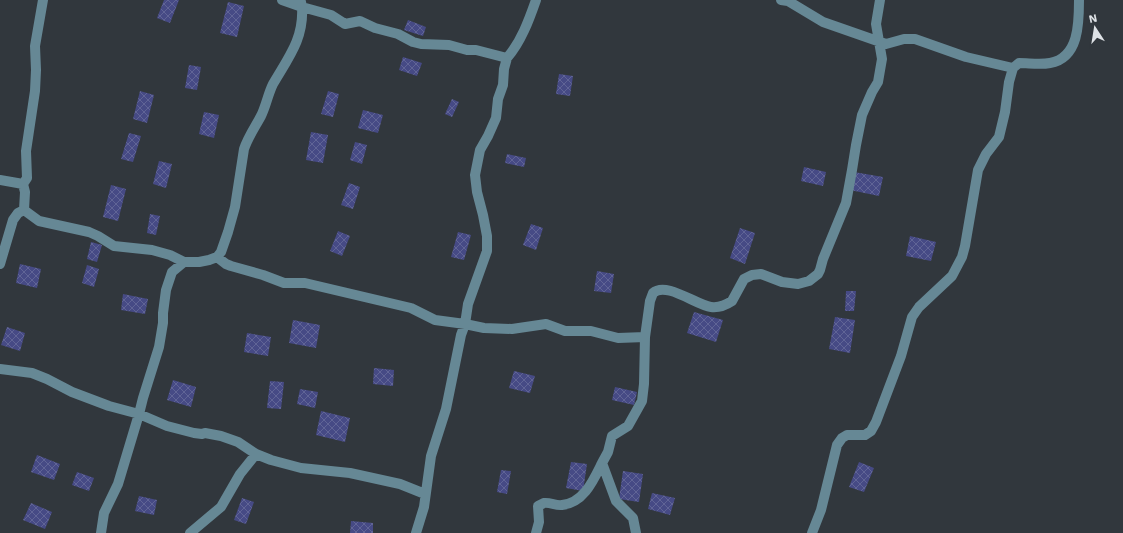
<svg xmlns="http://www.w3.org/2000/svg" width="1123" height="533" font-family="'Work Sans',sans-serif">
	<defs>
		<pattern id="building-cross-hatch" width="8" height="8" patternUnits="userSpaceOnUse"><rect width="8" height="8" fill="#464a85"/><path d="M0 0l8 8M0 8l8-8" fill="none" stroke="#606496"/></pattern>
	</defs>
	<rect width="100%" height="100%" fill="#31373d"/>
	<path fill="url(#building-cross-hatch)" d="M164,0H179L170,23L157,18Z
		M228,2L244,6L237,37L220,33Z
		M408,20L426,27L423,36L404,30Z
		M403,57L422,63L417,76L399,70Z
		M189,65L201,67L197,90L185,88Z
		M559,74L573,76L570,96L556,94Z
		M140,91L154,95L147,123L133,119Z
		M328,91L339,94L333,117L321,114Z
		M452,99L459,102L452,117L445,114Z
		M363,110L383,115L378,133L358,128Z
		M204,112L219,115L214,138L199,134Z
		M311,132L328,135L323,163L306,160Z
		M129,133L141,136L133,162L121,159Z
		M355,142L367,145L362,164L350,160Z
		M507,154L526,158L524,167L505,163Z
		M159,161L172,164L166,188L153,184Z
		M804,167L826,172L823,186L801,181Z
		M854,172L883,177L879,196L850,190Z
		M349,183L360,187L353,209L341,205Z
		M111,185L126,189L118,221L103,217Z
		M150,214L160,216L156,235L147,233Z
		M531,224L543,228L536,250L523,245Z
		M740,228L755,233L745,264L730,258Z
		M338,231L350,236L342,256L330,251Z
		M458,232L471,235L464,260L451,257Z
		M910,236L936,242L931,261L906,256Z
		M91,242L102,245L97,262L87,259Z
		M20,264L41,269L37,288L16,283Z
		M87,265L99,269L94,287L82,283Z
		M597,271L614,274L611,293L594,291Z
		M846,291H856L854,311H845Z
		M123,294L148,299L145,314L121,310Z
		M694,312L723,320L716,342L687,333Z
		M835,317L855,320L850,353L829,349Z
		M293,320L320,325L316,348L289,343Z
		M7,327L25,333L20,351L1,345Z
		M247,333L271,337L268,356L244,352Z
		M374,368L394,370L393,386L373,384Z
		M514,371L535,376L530,393L509,388Z
		M173,380L196,387L191,407L167,400Z
		M270,381L284,382L281,409L267,408Z
		M615,387L637,392L634,405L612,400Z
		M300,389L318,392L315,408L297,404Z
		M321,411L350,418L345,442L316,435Z
		M37,455L60,464L54,480L31,472Z
		M571,462L587,464L583,491L566,488Z
		M859,462L874,468L864,492L849,487Z
		M501,470L511,471L507,494L497,492Z
		M623,471L643,474L639,502L619,499Z
		M77,472L94,478L89,491L72,485Z
		M652,493L675,498L670,515L648,509Z
		M139,496L157,500L154,515L135,511Z
		M242,498L254,502L246,524L234,520Z
		M31,503L52,512L45,529L23,520Z
		M351,521L373,523V533H350Z"/>
	<g fill="none" stroke-linecap="round" stroke-linejoin="round">
		<path stroke="#668895" stroke-width="10" d="M781,0L788,1L823,22L886,44L904,39H915L966,57L1013,68
			M301,2L302,7L331,15L345,24L360,21L375,28L398,34L413,42L421,44L449,45L467,50H476L507,58C521,42 529,20 536,0
			M507,58L504,69L503,85L498,99L496,118L488,136L480,150L475,175L477,192L483,215L487,236V251L468,304L465,324L484,328L512,329L546,324L565,331H591L618,338L645,337L650,301L653,293C666,281 696,305 711,307C719,308 726,305 732,301L744,279L752,275L761,274L782,282L798,284L809,281L818,274L820,270L823,259L846,203L852,170L856,145L862,115L872,92L878,82L882,59L876,24L880,0
			M0,180L23,184
			M24,210L39,221L89,232L98,236L114,246L152,250L170,255L184,262
			M217,257L226,264L231,266L263,275L284,283H305L411,308L435,320L465,324L461,335L446,409L431,456L424,507L416,533
			M0,264L13,220L18,213L24,210L25,192L23,184L27,178L26,151L35,91L36,70L35,46L43,0
			M0,369L32,373L47,379L72,392L109,406L139,414L167,426L194,433L202,434L205,433L221,436L238,442L256,454L271,460L301,468L350,473L400,484L425,494
			M101,533L104,513L118,484L139,414L143,398L159,347L163,323V313L166,290L172,272L184,262H199L209,260L217,257L221,252L228,232L235,207L244,149C248,137 255,127 261,116C266,106 268,94 273,84C288,58 304,39 302,7L282,0
			M190,533L221,507L240,474L256,454
			M536,533L539,522L538,506L544,503C550,502 556,506 562,505C584,503 594,479 602,463
			M636,533L633,518L616,501L602,463L608,452L612,436L628,426L642,401L644,384L645,337
			M812,533L821,510L837,445L842,438L847,435H865L871,431L876,422L901,356L912,317L919,307L952,276L962,257L965,246L978,170L986,154L999,137L1005,112L1009,82L1013,68L1019,63C1029,63 1040,65 1050,63C1079,58 1079,23 1079,0"/>
	</g>
	<g transform="translate(1095 28) rotate(348)" stroke="#31373d" stroke-width="3" paint-order="stroke">
	<path d="M0-3L7 15L0 10L-7 15Z" fill="#dee2e6"/>
	<text y="-6" font-size="11" font-weight="bold" text-anchor="middle" fill="#dee2e6">N</text>
	</g>
</svg>
